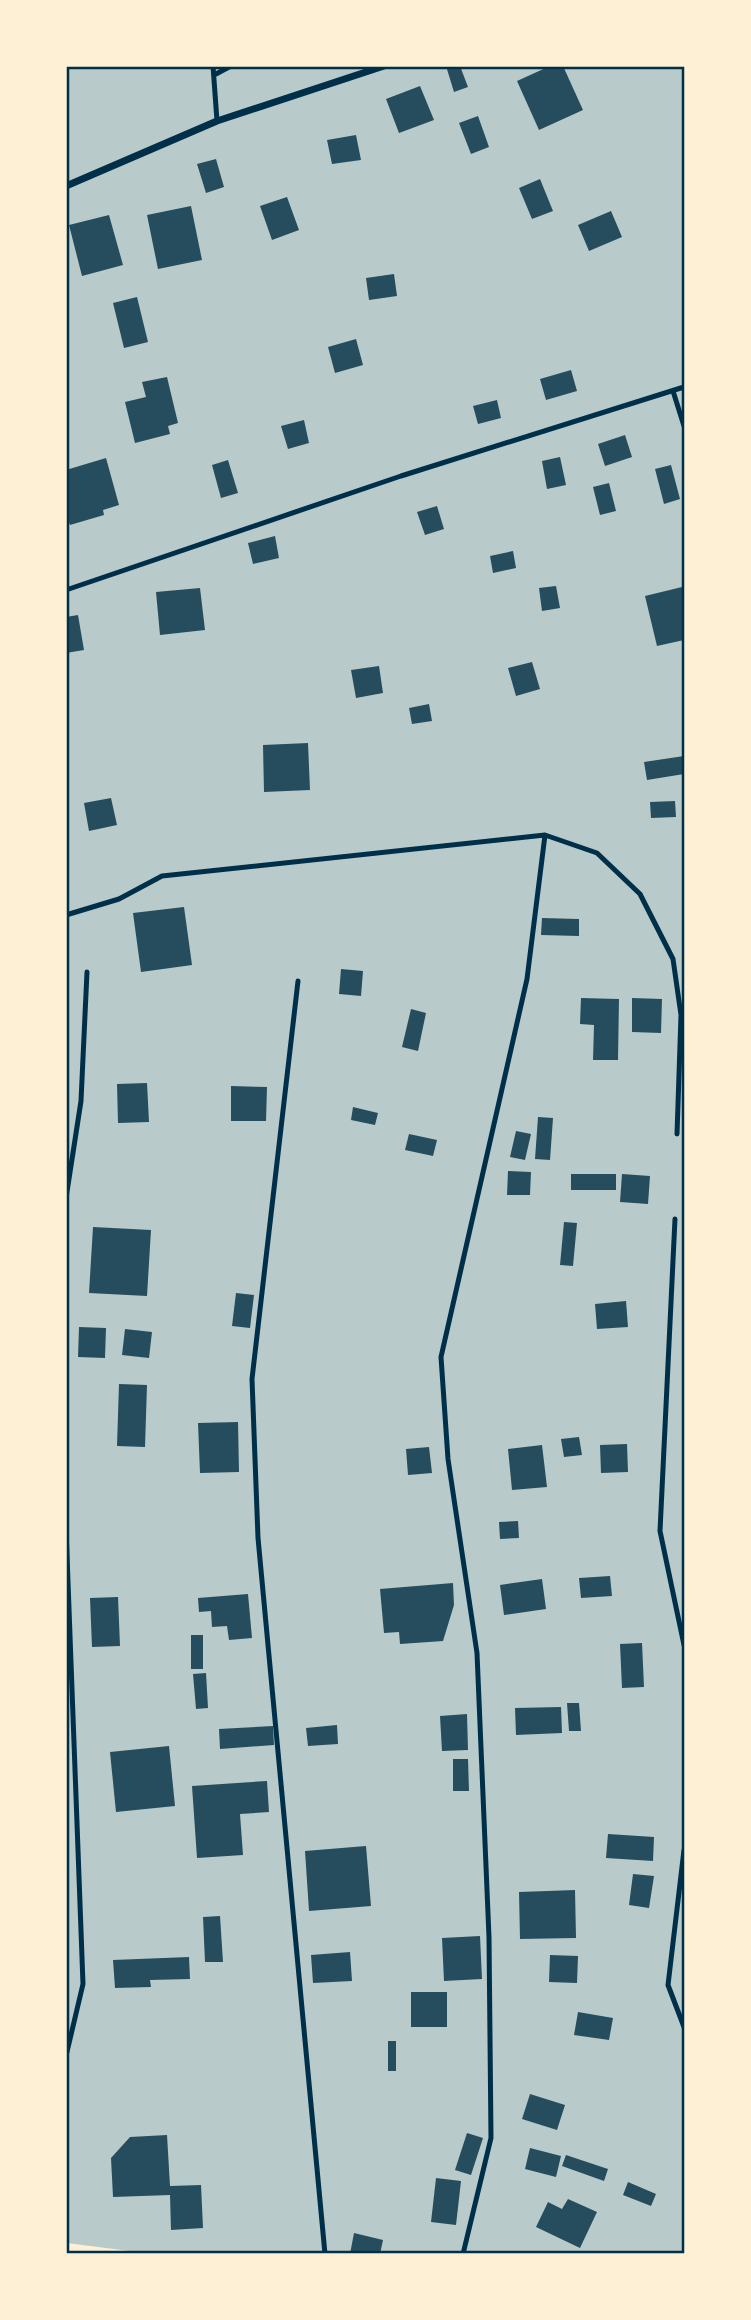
<svg xmlns="http://www.w3.org/2000/svg" width="751" height="2320" font-family="Lato,sans-serif">
	<rect width="100%" height="100%" fill="#fdf0d5"/>
	<path fill="#b9caca" d="M66,67H684V2253L153,2254L67,2243Z"/>
	<path fill="#264d5e" d="M446,66H460L468,87L454,92Z
		M550,66H563L583,110L539,130L517,81Z
		M420,86L434,120L399,133L386,99Z
		M478,116L489,147L471,154L459,123Z
		M356,135L361,160L332,164L327,140Z
		M216,159L224,187L206,193L197,164Z
		M540,179L553,211L532,219L519,188Z
		M287,197L299,230L272,240L260,206Z
		M191,206L202,260L158,269L147,215Z
		M611,211L622,237L589,251L578,225Z
		M109,215L123,265L82,276L69,225Z
		M394,274L397,296L369,300L366,278Z
		M137,297L148,342L124,348L113,303Z
		M356,339L363,365L335,373L328,347Z
		M571,370L577,391L546,400L540,379Z
		M167,377L178,423L168,426L170,434L135,443L125,402L146,397L142,382Z
		M497,400L501,418L478,424L473,406Z
		M304,420L309,443L288,449L281,426Z
		M625,435L632,457L605,466L598,444Z
		M560,457L566,485L547,489L542,461Z
		M106,458L119,505L103,510L104,515L70,525L66,515V470Z
		M228,460L238,493L221,498L212,465Z
		M671,465L680,499L664,504L655,469Z
		M609,483L616,511L600,515L593,487Z
		M437,506L444,529L425,535L417,512Z
		M275,536L279,558L253,564L248,543Z
		M513,551L516,568L493,573L490,556Z
		M556,586L560,608L542,611L539,588Z
		M682,587L684,640L657,646L645,596Z
		M200,588L205,630L160,635L156,592Z
		M78,615L84,650L66,653V617Z
		M532,662L540,689L516,696L508,668Z
		M379,666L383,693L356,698L351,670Z
		M429,704L432,721L412,724L409,708Z
		M308,743L310,790L264,792L263,745Z
		M684,756V774L647,780L644,762Z
		M111,798L117,825L89,831L84,803Z
		M675,801L676,817L651,818L650,802Z
		M184,907L192,965L141,972L133,913Z
		M542,918L579,919V936L541,935Z
		M341,969L363,971L361,996L339,994Z
		M581,998L619,999L618,1060H593L594,1025L580,1024Z
		M632,998L662,999L661,1033L632,1032Z
		M411,1009L426,1013L418,1051L402,1047Z
		M147,1083L149,1122L118,1123L117,1084Z
		M231,1086L267,1087L266,1121H231Z
		M353,1107L378,1113L375,1125L351,1120Z
		M538,1117L553,1118L550,1160L535,1159Z
		M516,1131L531,1134L525,1160L510,1157Z
		M409,1134L437,1140L433,1156L405,1150Z
		M508,1171L531,1172L530,1195H507Z
		M571,1174H616V1190H571Z
		M622,1174L650,1176L648,1204L620,1202Z
		M564,1222L577,1223L573,1266L560,1265Z
		M93,1227L151,1230L147,1296L89,1293Z
		M236,1293L254,1295L250,1328L232,1326Z
		M626,1301L628,1327L597,1329L595,1304Z
		M79,1327L106,1328L105,1358L78,1357Z
		M125,1329L152,1332L149,1358L122,1355Z
		M119,1384L147,1385L145,1447L117,1446Z
		M238,1422L239,1472L200,1473L198,1423Z
		M579,1437L582,1455L564,1457L561,1439Z
		M627,1444L628,1472L601,1473L600,1445Z
		M542,1445L547,1487L512,1490L508,1449Z
		M429,1447L432,1473L408,1475L406,1449Z
		M518,1521L519,1538L500,1539L499,1522Z
		M610,1576L612,1596L581,1598L579,1578Z
		M542,1579L546,1609L504,1615L500,1585Z
		M453,1583L454,1605L443,1641L400,1644L399,1632L384,1633L380,1589Z
		M248,1594L252,1638L229,1640L227,1626L212,1627L211,1611L199,1612L198,1598Z
		M118,1597L120,1646L92,1647L90,1598Z
		M191,1635H203V1669H191Z
		M642,1643L644,1687L622,1688L620,1644Z
		M206,1673L208,1708L196,1709L193,1674Z
		M567,1703H579L581,1731H569Z
		M561,1707L562,1733L516,1735L515,1708Z
		M467,1714L468,1750L442,1751L440,1716Z
		M337,1725L338,1744L308,1746L306,1728Z
		M273,1726L274,1745L220,1749L219,1729Z
		M169,1746L175,1806L116,1812L110,1752Z
		M453,1759H468L469,1791H453Z
		M267,1781L269,1812L240,1814L243,1855L197,1858L192,1786Z
		M608,1834L654,1837L653,1861L606,1858Z
		M366,1846L371,1906L309,1911L305,1851Z
		M633,1874L654,1876L649,1908L629,1905Z
		M575,1890L576,1938L520,1939L519,1892Z
		M220,1916L223,1962H205L203,1917Z
		M480,1936L482,1979L444,1981L442,1938Z
		M350,1952L352,1981L313,1983L311,1955Z
		M550,1955L578,1956L577,1983L549,1982Z
		M189,1957L190,1979L150,1980L151,1987L115,1988L113,1960Z
		M411,1992H447V2027H411Z
		M578,2012L613,2018L609,2040L574,2035Z
		M388,2041H396V2071H388Z
		M530,2094L565,2105L557,2130L522,2119Z
		M467,2133L483,2138L471,2175L455,2170Z
		M167,2135L170,2186L201,2185L203,2228L171,2230L170,2195L113,2197L111,2158L130,2137Z
		M530,2148L561,2156L556,2177L525,2169Z
		M566,2155L608,2169L604,2181L562,2166Z
		M436,2178L461,2181L456,2225L431,2222Z
		M628,2182L656,2194L651,2206L623,2195Z
		M568,2199L597,2212L580,2248L536,2227L548,2202L562,2209Z
		M354,2233L383,2240L380,2254H350Z"/>
	<g fill="none" stroke-linecap="round" stroke-linejoin="round">
		<path stroke="#003049" stroke-width="5" d="M213,66L217,121
			M216,74L231,66
			M673,391L684,426
			M66,590L401,476L684,387
			M66,915L119,899L162,876L545,835L597,853L640,894L673,959L681,1015L677,1134
			M298,981L252,1379L258,1538L325,2254
			M66,1198L81,1101L87,972
			M675,1219L660,1531L684,1645
			M66,1528L83,1984L66,2056
			M684,1850L668,1985L684,2027
			M463,2254L491,2138L489,1937L477,1653L448,1459L441,1357L527,979L545,835"/>
		<path stroke="#003049" stroke-width="7" d="M66,186L217,121L384,66"/>
	</g>
	<rect width="751" height="2320" fill="none" stroke="#fdf0d5" stroke-width="136"/>
	<rect x="68" y="68" width="615" height="2184" fill="none" stroke="#003049" stroke-width="2.5"/>
</svg>
